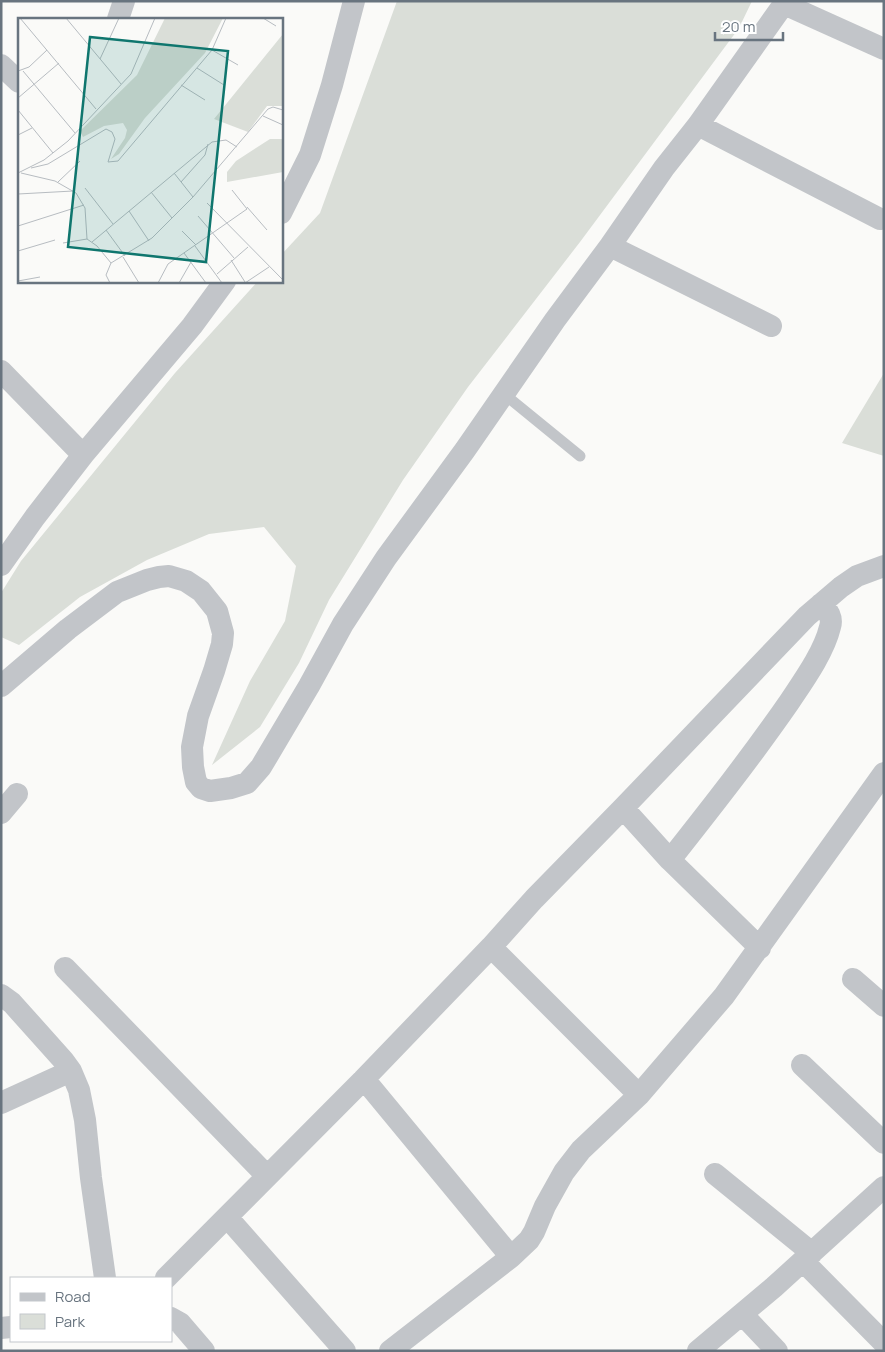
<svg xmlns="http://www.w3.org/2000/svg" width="885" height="1352" font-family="Manrope,sans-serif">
	<rect width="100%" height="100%" fill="#fafaf8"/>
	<path fill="#daded8" d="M397,1H752L739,28L580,242L468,387L403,480L329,600L299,663L260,727L212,765L250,681L285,621L296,566L264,527L209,534L147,560L80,597L19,645L1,637V593L21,561L175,373L258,281H281V255L320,213Z
		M884,373V456L842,443Z"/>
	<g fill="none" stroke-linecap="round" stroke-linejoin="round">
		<path stroke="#c2c5c9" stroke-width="11" d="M504,394L580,456"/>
		<path stroke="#c2c5c9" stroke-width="22" d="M784,4L884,49
			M118,19L124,1
			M1,65L19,82
			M698,125L880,219
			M281,213L310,155L332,85L354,1
			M610,246L771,326
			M1,371L83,455
			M1,565L35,517L83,455L192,326L225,281
			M1,686L68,629L117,592L147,580L159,577L169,576L186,581L201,591L217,611L223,633L222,644L214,671L198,716L192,747L193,767L196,782L201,788L210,791L231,788L247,783L261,767L309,686L343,624L386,558L465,450L555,320L610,246L664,168L698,125L786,1
			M623,808L670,860L760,948
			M1,813L17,794
			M670,860C711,808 752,756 790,701C804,680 824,652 830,627C833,618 828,610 821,604
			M491,947L639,1095
			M65,968L267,1176
			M853,979L884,1006
			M1,995L12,1003L63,1060L71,1071L79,1090L85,1120L91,1178L105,1278
			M802,1065L884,1143
			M364,1079L511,1257
			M1,1103L71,1071
			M715,1174L812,1253
			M227,1217L345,1351
			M803,1261L884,1343
			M166,1278L364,1079L491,947L534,899L623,808L807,616L841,587L857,576L884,566
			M742,1314L777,1351
			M171,1318L180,1323L204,1351
			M1,1328L11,1327
			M390,1351L511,1257L529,1240L534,1232L545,1206L564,1172L581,1150L639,1095L724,996L884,773
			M698,1351L774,1287L884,1187"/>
	</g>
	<g transform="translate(18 18)">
		<rect width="265" height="265" fill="#fafaf8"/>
		<path d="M147,0H205L187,35L127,100L101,136L93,141L107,120L109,112L105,105L86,108L65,119L62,113L119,57ZM265,16V88H249L230,114L196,101ZM252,121H265V154L209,164V154L218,143Z" fill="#daded8"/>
		<path fill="none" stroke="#b7bcc1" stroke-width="1" d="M2,0L78,91M48,0L103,66M245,0L258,8M194,32L220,47M82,41L101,0M179,50L206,67M0,53L11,49L29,32M5,53L57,115M163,67L187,82M0,80L41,45M0,92L35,135M245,98L265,107M0,117L14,110M13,150L30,146L88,111L94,114L97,121L90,144L100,143L194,32L208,0M0,155L26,142L50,123L113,56L137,0M3,155L37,163L58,175L67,190L69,221L79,228L93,245M156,155L175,179M40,164L62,143M163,164L187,137L190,126M67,170L95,206M133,174L154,200M0,176L55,173M189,185L265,262M229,189L249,212M111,193L131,223M180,198L216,240M0,208L66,187M88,212L107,238M164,213L178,227M74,224L194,124L208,122L219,129M45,225L69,221M177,228L204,265M0,233L37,222M166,235L188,265M105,239L121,265M213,242L227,264M199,256L230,229M0,263L22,259M92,265L88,257L93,245L134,220L175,179L250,91L255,89L265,92M140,265L150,246L229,191L214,172M161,265L173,244M227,265L251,249"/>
		<path fill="#0f766e" fill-opacity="0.15" stroke="#0f766e" stroke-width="2.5" d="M72,19L210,33L188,244L50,229Z"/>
		<rect width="265" height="265" fill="none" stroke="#68747f" stroke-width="2.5"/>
	</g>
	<rect width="885" height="1352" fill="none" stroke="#68747f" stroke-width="5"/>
	<rect x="10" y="1277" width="162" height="65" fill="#ffffff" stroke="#c3c7cc"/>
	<rect x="20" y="1293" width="25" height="8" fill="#c2c5c9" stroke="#c3c7cc"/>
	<text x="55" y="1302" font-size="15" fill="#68747f">Road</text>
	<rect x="20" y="1314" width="25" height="15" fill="#daded8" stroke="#c3c7cc"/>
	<text x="55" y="1327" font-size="15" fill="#68747f">Park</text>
	<path d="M715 32v8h68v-8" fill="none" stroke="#68747f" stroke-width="2.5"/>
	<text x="722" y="32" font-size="15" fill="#68747f" stroke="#ffffff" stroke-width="4" paint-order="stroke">20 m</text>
</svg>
